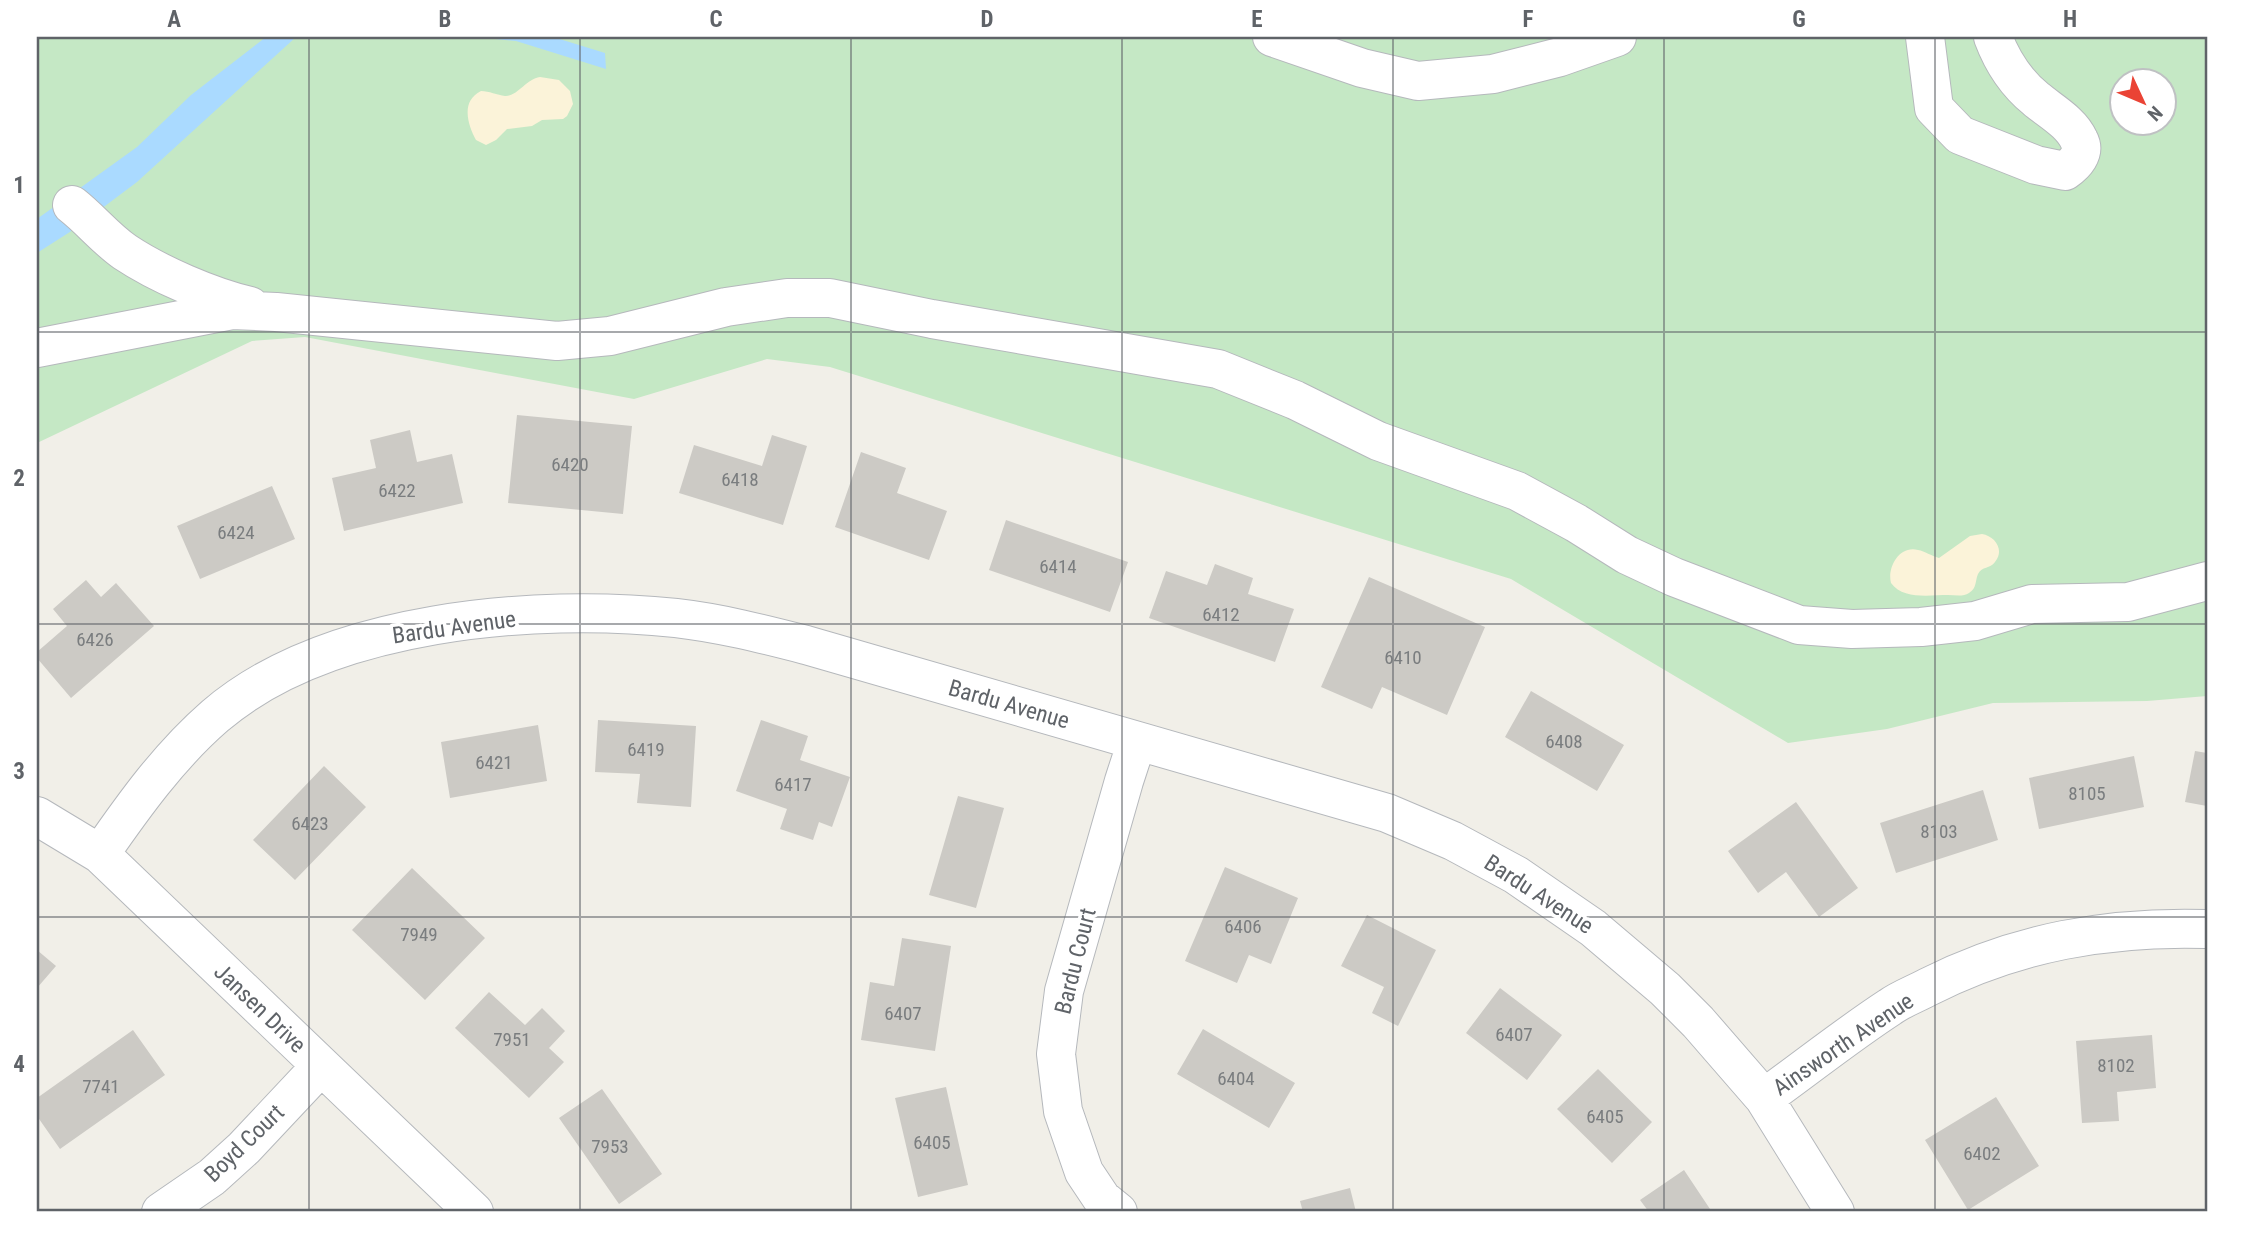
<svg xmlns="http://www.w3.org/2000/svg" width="2244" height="1249" font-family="'Roboto Condensed',sans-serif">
	<rect width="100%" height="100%" fill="#f1efe8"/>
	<path fill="#c5e8c5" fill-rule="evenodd" d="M37,37H2207V696L2147,701L1993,703L1887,729L1788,743L1511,579L830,367L767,359L634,399L305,337L252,341L37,443ZM2122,80H2164V122H2122Z"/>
	<path fill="#fbf3d9" d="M540,77L559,80L570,91L573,104L567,116L563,119L542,120L532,126L507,129L496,140L486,145L476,140C467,123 461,101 481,91C489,91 497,95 505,96C517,97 526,79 540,77Z
		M1982,534C1995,536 2005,550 1995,562C1990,569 1982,566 1978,574C1975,581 1977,588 1969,593C1963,597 1955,595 1948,595C1930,595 1903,600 1891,583C1887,568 1899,545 1918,550C1925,551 1931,556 1939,558L1970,536Z"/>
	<path fill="#aadaff" d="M266,37H296L137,182L73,230L37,253V219L137,147L191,95Z
		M475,37H553L605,53L606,69L516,41Z"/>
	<path fill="#cccac5" d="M517,415L632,426L623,514L508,503Z
		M410,430L417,462L452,454L463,503L344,531L332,478L376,468L370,440Z
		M772,435L807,446L783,525L679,493L694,445L762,466Z
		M861,452L906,468L897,493L947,511L929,560L835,527Z
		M272,486L295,539L200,579L177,526Z
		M1006,520L1128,562L1110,612L989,570Z
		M1215,564L1253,578L1248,594L1294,609L1275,662L1149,618L1166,571L1207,585Z
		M1369,577L1485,627L1447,715L1382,687L1372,709L1321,687Z
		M86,580L101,597L116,583L154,626L71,698L37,658V652L67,626L53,609Z
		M1531,691L1624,745L1597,791L1505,737Z
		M598,720L696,726L691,807L637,803L640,774L595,772Z
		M761,720L808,736L800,760L850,777L832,827L819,822L813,840L780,829L787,809L736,791Z
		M538,725L547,781L450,798L441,742Z
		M2195,751L2207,753V806L2185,802Z
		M2134,756L2144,807L2039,829L2029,778Z
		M324,766L366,807L295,880L253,840Z
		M1983,790L1998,840L1896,873L1880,823Z
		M958,796L1004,808L976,908L929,895Z
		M1796,802L1858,888L1819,917L1786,872L1758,893L1728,851Z
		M1225,867L1298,898L1271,964L1249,955L1237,983L1185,961Z
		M412,868L485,938L425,1000L352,930Z
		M1367,915L1436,950L1398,1026L1372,1013L1384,987L1341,966Z
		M902,938L951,946L935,1051L861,1040L870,982L894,986Z
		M37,950L56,966L37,988Z
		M1500,988L1562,1035L1527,1080L1466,1033Z
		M489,992L525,1025L542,1008L565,1031L549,1048L564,1062L529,1098L455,1028Z
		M1203,1029L1295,1083L1269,1128L1177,1074Z
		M133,1030L165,1075L60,1149L37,1116V1098Z
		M2152,1035L2156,1088L2117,1092L2119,1121L2082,1123L2076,1041Z
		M1598,1069L1652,1122L1612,1163L1557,1109Z
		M946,1087L968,1185L918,1197L895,1098Z
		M602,1089L662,1174L619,1204L559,1118Z
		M1996,1097L2039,1166L1968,1210L1925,1140Z
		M1684,1170L1712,1212H1649L1640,1200Z
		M1350,1188L1356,1212H1303L1300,1201Z"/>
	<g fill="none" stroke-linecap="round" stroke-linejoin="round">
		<g stroke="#b5b8bc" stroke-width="40">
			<path id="minor" d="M1272,37L1362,68L1418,81L1493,74L1560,57L1617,37
				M1925,37L1934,108L1960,135L2036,165L2065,171C2075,164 2086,153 2079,140C2071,122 2050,111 2036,99C2015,82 2002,61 1993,37
				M72,205C90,219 106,239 125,252C158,274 211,297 250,306
				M37,348L232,310L276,312L557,341L610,336L726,307L787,298H830L932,319L1218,369L1295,400L1378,441L1517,491L1576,523L1627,555L1674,577L1799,625L1852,629L1921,627L1975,621L2032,604L2128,602L2207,581
				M37,816L100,854L474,1212
				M100,854C134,805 169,756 215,716C327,620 535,603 676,618C720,623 763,634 806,645L1387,813L1453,841L1516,875L1593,928L1665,989L1698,1022L1764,1098L1835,1212
				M1764,1098C1806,1068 1847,1035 1890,1007C1901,999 1915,994 1928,987C2017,942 2108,926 2207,929
				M161,1212L212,1177L244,1148L321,1066
				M1118,1212L1102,1199L1084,1172L1063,1111L1056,1054L1064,991L1124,781L1137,741"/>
		</g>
		<use href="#minor" stroke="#fff" stroke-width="38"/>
	</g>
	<path fill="none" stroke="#5f6368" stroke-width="2" stroke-opacity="0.55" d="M309,37V1212M580,37V1212M851,37V1212M1122,37V1212M1393,37V1212M1664,37V1212M1935,37V1212M37,332H2207M37,624H2207M37,917H2207"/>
	<g text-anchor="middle" stroke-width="7" stroke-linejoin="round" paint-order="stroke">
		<g font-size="19" fill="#7a7d7f">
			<text x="570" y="471">6420</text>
			<text x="740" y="486">6418</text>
			<text x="397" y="497">6422</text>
			<text x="236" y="539">6424</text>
			<text x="1058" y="573">6414</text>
			<text x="1221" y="621">6412</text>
			<text x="95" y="646">6426</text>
			<text x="1403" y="664">6410</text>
			<text x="1564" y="748">6408</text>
			<text x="646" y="756">6419</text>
			<text x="494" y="769">6421</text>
			<text x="793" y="791">6417</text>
			<text x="2087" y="800">8105</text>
			<text x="310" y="830">6423</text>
			<text x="1939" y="838">8103</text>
			<text x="1243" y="933">6406</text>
			<text x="419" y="941">7949</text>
			<text x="903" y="1020">6407</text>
			<text x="1514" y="1041">6407</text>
			<text x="512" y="1046">7951</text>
			<text x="2116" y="1072">8102</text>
			<text x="1236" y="1085">6404</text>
			<text x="101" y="1093">7741</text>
			<text x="1605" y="1123">6405</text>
			<text x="932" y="1149">6405</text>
			<text x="610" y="1153">7953</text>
			<text x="1982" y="1160">6402</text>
		</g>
		<g font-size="23" fill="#5f6368" stroke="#fff">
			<text transform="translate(454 627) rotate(-8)" y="8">Bardu Avenue</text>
			<text transform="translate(1009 704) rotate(16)" y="8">Bardu Avenue</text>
			<text transform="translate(1539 894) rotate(33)" y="8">Bardu Avenue</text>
			<text transform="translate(1075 961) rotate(-76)" y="8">Bardu Court</text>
			<text transform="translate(260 1008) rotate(44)" y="8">Jansen Drive</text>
			<text transform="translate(1843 1044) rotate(-34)" y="8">Ainsworth Avenue</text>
			<text transform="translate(244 1143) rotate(-44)" y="8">Boyd Court</text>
		</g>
	</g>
	<rect width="2244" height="1249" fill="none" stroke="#ffffff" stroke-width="77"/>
	<g transform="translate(2143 102) rotate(134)"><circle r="33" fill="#ffffff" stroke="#bfc1c3" stroke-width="2"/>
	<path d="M0-5L12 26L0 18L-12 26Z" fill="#ea4335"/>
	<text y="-10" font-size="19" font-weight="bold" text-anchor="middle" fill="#5f6368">N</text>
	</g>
	<rect x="38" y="38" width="2168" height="1172" fill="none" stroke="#5f6368" stroke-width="2.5"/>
	<g font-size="23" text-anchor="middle" font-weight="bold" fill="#5f6368">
		<text x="174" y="27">A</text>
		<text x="445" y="27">B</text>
		<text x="716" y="27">C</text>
		<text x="987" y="27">D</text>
		<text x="1257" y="27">E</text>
		<text x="1528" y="27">F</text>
		<text x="1799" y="27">G</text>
		<text x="2070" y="27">H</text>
		<text x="19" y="193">1</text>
		<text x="19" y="486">2</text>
		<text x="19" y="779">3</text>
		<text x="19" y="1072">4</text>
	</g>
</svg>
